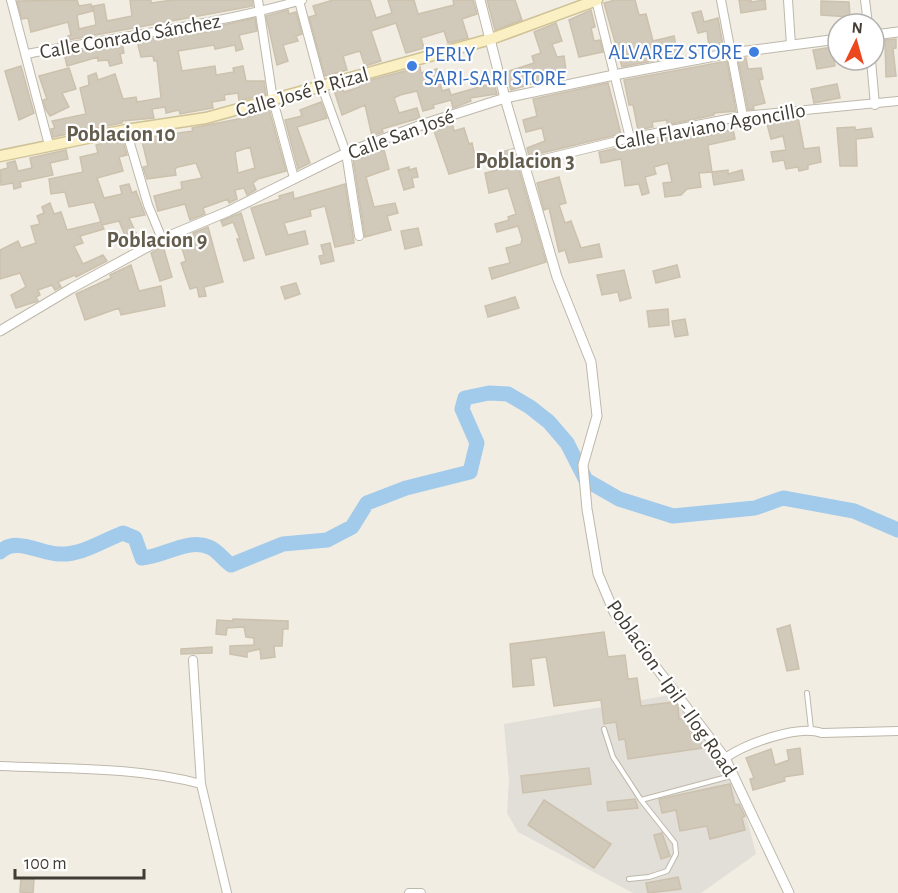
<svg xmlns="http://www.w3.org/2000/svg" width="898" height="893" font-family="'Alegreya Sans',sans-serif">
	<rect width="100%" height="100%" fill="#f1ede3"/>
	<path fill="#e2ded8" d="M676,694L741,795L756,854L701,893H633L518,832L507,813L509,780L504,724Z"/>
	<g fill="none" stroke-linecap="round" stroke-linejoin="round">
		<path stroke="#a2caeb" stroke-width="15" d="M0,552C16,536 41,554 59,554C82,555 102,541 123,533L135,538L142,558C163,557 187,538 209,547C216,549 225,561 231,565L283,544L327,540L352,527L367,503L406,488L470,472L477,443L462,409L465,398L489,393L508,394L530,407L549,422L567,443L586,480L619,499L673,516L755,508L783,498L854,511L898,530"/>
	</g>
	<path fill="#d1c9ba" stroke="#ccc1ad" stroke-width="1.5" fill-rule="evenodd" d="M77,0L79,6L91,4L93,11L77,15L79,29L96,25L93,6L104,4L107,21L132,16L130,0H151V3L173,0H252L253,6L69,40L68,36L71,35L68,22L31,32L28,18L22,19L17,1Z
		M333,0H370L376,18L392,13L388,0H414L418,14L454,5L453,0H473L477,14L462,19L468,38L448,43L444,31L421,38L424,48L406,53L396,23L371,31L381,61L365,66L360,51L343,56L347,70L325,76L309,17L316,15L313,6Z
		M487,0H515L522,20L495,30Z
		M615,0H635L639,15L646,14L653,41L674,36L678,56L622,67L604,3Z
		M739,0H751V2L765,0L766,9L741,13Z
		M821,1L849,2L850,17L821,15Z
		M288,10L289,14L296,12L302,34L296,36L298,41L283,45L288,61L277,65L266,16Z
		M591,10L595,27L591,28L594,41L600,40L603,52L579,57L569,20Z
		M701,11L704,22L718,18L723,45L709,47L707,31L698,33L692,13Z
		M255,18L257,31L239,35L243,49L236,51L235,45L215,49L214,45L178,51L182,71L215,66L216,75L234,72L233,68L243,66L246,81H264L266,94L239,101L238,93L224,95L225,100L212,102L213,108L180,114L179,110L166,113L165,107L152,109L154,118L122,121V123L53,137L51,129L55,128L52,121L86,114L80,88L89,85L88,76L96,73L98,80L115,74L123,99L136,97L137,102L161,98L157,61H154L153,56L141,57L137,41L195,31L196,34L211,31L210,28Z
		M556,23L562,41L552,44L557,57L564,56L566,71L547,74L549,82L541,81L511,90L506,72L534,63L532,56L541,53L534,32Z
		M896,39V48L893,49L896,76L886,77L885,40Z
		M122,43L124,53L120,54L122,63L110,66L108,60L98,61V57L67,66L64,53Z
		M832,47L835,66L817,69L813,50Z
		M746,58L748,69L761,68L763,79L759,80L765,103L753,106L754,109L748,110L738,59Z
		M727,61L736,111L714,113V115L667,125V120L652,122L653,127L638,130L633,105H629L624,80Z
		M21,66L34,113L19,120L5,71Z
		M420,67L421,73L437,69L442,91L449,89L451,95L494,83L497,94L470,98L471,101L453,108L451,100L433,105L434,108L423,111L417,91L400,95L394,98L399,113L417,108L420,118L382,129L383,132L372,136L365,105L342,115L334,90L342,88L344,92L360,87L359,83Z
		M69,68L76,89L62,93L69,107L50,116L46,110L43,100L47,99L39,76Z
		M608,83L621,134L529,156L527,148L545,141L542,128L526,132L523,120L537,116L533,99Z
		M837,84L840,98L814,103L811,89Z
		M321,102L327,118L297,127L310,163L298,169L285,120L302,116L300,110Z
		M269,109L286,171L258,179L253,183L256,190L247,195L244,188L235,190L237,199L229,203L228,199L203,208L205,214L190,220L185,204L158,211L154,196L182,189L181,182L202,178L196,163L178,167L175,169L176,175L147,179L143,167L148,166L142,141L170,131L171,134L193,131L192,128L248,117L247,114ZM250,147L255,168L238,173L235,152Z
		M798,117L804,149L819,147L821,162L808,165V169L799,171L798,167L786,169L784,160L773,162L771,152L786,150L783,136L771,139L766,120Z
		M452,122L454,131L464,128L469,144L472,143L477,166L449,174L433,128Z
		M855,127V130L871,128L873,137L856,139L857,166H840L837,128Z
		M706,129L707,136L733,129L735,139L708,145L712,172L699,173L701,187L687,189L681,195L665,197L663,183L672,182L668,163L654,167L656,174L645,177L649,193L642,195L639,184L625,186L621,159L601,163L599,152Z
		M122,138L127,155L119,157L123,171L97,178L104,198L122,194L120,186L129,184L132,193L136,191L145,215L129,218L136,233L126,238L119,221L102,225L104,229L80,236L83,243L74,246L83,264L103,255L107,261L76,277L75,275L58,282L61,287L55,290L52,285L38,290L40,295L36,297L38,301L16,308L11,295L26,287L20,273L0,279V250L18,241L21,248L36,243L31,226L40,224L37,216L44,213L42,207L50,203L54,214L61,212L67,230L101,222L94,202L69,207L65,192L51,194L49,179L83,172L80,157L98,153L96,145Z
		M513,149L546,262L492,279L489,268L510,263L506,248L521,244L522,239L518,226L497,232L495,224L509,220L508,217L516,214L508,188L489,193L485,173L505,168L501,152Z
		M66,150L68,159L50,163L53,175L20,182L21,187L14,189L13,183L1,185L0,170L8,168L7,163L15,161L18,171L32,168L30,158Z
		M384,150L389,169L366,177L374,207L395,203L398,213L387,216L391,230L365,237L353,159Z
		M409,167V170L416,168L418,177L412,178L414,187L404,190L398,170Z
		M728,170V174L742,170L744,180L714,185L712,172Z
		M559,177L566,203L559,205L565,223L571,221L581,248L599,244L602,257L569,263L565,250L559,252L549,208L544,210L537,183Z
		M345,184L354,243L335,247L325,206L310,210L311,216L284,223L288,235L305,231L308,244L266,255L251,208L280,199L279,196L293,192L294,199Z
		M241,213L254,258L244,261L237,239H240L233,222L223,226L221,221Z
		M208,227L223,282L204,287L206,296L199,297L197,287L190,289L181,263L186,261L179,239L194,236L193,233Z
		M418,228L422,245L405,249L401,231Z
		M330,243L334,261L321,264L319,256L324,255L321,245Z
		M163,246L172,277L160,281L151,253Z
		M131,265L139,291L161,286L165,306L121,315L119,308L85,320L76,294L111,278L110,275Z
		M677,265L680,277L656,283L653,271Z
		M624,270L631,298L620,301L618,292L602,295L597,275Z
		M296,283L300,294L285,299L281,287Z
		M515,297L519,308L488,317L485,306Z
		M668,309L669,325L649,327L647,311Z
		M685,319L688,335L675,337L672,321Z
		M233,619L288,621V629H283L282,646H274L275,657L261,659L260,649L247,652V657L230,654V646L254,645V638L246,637L244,627L227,628L226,635L216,634L217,620L233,621Z
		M790,625L799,669L787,671L777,629Z
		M604,632L608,657L625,655L628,679L637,678L641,706L674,702L678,707L679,719L686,718L693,727L694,737H701L702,748L628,759L625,739L619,740L616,722L604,724L601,700L554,706L546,657L531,659L534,685L513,687L510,644Z
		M212,647V653L181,654V649Z
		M800,748L803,774L784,777L785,781L753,790L750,779L754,778L746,758L771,749L775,765L789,760L787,750Z
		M589,768L591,784L523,793L521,776Z
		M730,784L735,805L739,804L745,816L742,818L745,830L710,839L707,826L680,831L676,810L662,813L659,799Z
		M635,799L638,808L608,811L607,802Z
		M544,800L611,844L594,868L528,825Z
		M662,833L670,856L661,859L654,835Z
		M678,877L681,889L648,893L646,883Z
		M21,878L34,879L33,893L20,892Z"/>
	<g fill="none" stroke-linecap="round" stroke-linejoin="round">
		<g stroke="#beb8aa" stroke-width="6">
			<path id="service" d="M807,693L811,729
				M604,729L613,757L641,800L731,776
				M629,879L649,877L667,871L676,854L675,843L641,800"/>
		</g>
		<g stroke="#beb8aa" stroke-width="10">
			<path id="minor" d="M11,0L49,145
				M258,0L273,100L294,178
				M596,0L630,138
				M721,0L743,116
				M788,0L791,45
				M865,0L868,24
				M299,1L322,87L346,153L359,236
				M27,54C119,36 212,26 302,0
				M871,60L875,105
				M126,130L148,205L162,239
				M524,164L630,138L743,116L898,101
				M193,660L201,784
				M725,758C746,744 798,724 822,733L898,731
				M0,766C65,769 139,767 201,784L227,893
				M409,893H421"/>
		</g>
		<g stroke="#beb8aa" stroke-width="11">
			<path id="tertiary" d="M480,0L505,98L557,277L591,362L597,416L583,465L587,509L598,574L614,612L725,758L789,893
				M874,35L898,32
				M0,331L72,288L162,239L229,211L346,153L424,124L505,98L614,75L731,53L838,39"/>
		</g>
		<g stroke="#cec296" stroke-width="13">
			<path id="secondary" d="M0,156L126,130L206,118L491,39L597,0"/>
		</g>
		<use href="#service" stroke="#fff" stroke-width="4"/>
		<use href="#minor" stroke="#fff" stroke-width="8"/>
		<use href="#tertiary" stroke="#fff" stroke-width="9"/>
		<use href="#secondary" stroke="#fbf0c3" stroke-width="10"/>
	</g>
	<g fill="#3f7fe0" stroke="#fff" stroke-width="2">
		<circle cx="754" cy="52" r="6"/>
		<circle cx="412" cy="66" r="6"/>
	</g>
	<g text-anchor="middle" stroke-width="4.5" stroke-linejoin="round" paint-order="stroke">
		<g font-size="21" fill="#423d34" stroke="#fff">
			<text transform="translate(130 36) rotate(-10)" y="7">Calle Conrado Sánchez</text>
			<text transform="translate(302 92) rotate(-16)" y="7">Calle José P. Rizal</text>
			<text transform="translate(710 126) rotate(-10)" y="7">Calle Flaviano Agoncillo</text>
			<text transform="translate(401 134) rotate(-20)" y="7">Calle San José</text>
			<text transform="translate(672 688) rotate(55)" y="7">Poblacion - Ipil - Ilog Road</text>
		</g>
		<g font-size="21" fill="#366cbe" stroke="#fff" text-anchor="end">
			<text x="742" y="59">ALVAREZ STORE</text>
			<text x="424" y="61" text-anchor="start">PERLY<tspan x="424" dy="24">SARI-SARI STORE</tspan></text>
		</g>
		<g font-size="22" font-weight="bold" fill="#645c4c" stroke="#fff">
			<text x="121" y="141">Poblacion 10</text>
			<text x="525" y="168">Poblacion 3</text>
			<text x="157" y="247">Poblacion 9</text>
		</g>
	</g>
	<g transform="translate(856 42) rotate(5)"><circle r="28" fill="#ffffff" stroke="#b3b1ae" stroke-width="1.5"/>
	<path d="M0-4.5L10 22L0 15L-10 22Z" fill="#ed471e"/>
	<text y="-9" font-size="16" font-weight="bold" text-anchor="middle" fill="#423d34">N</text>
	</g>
	<path d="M15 869v9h129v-9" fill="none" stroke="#423d34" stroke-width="3"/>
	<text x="24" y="869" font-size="18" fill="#423d34" stroke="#ffffff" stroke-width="4.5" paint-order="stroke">100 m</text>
</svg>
